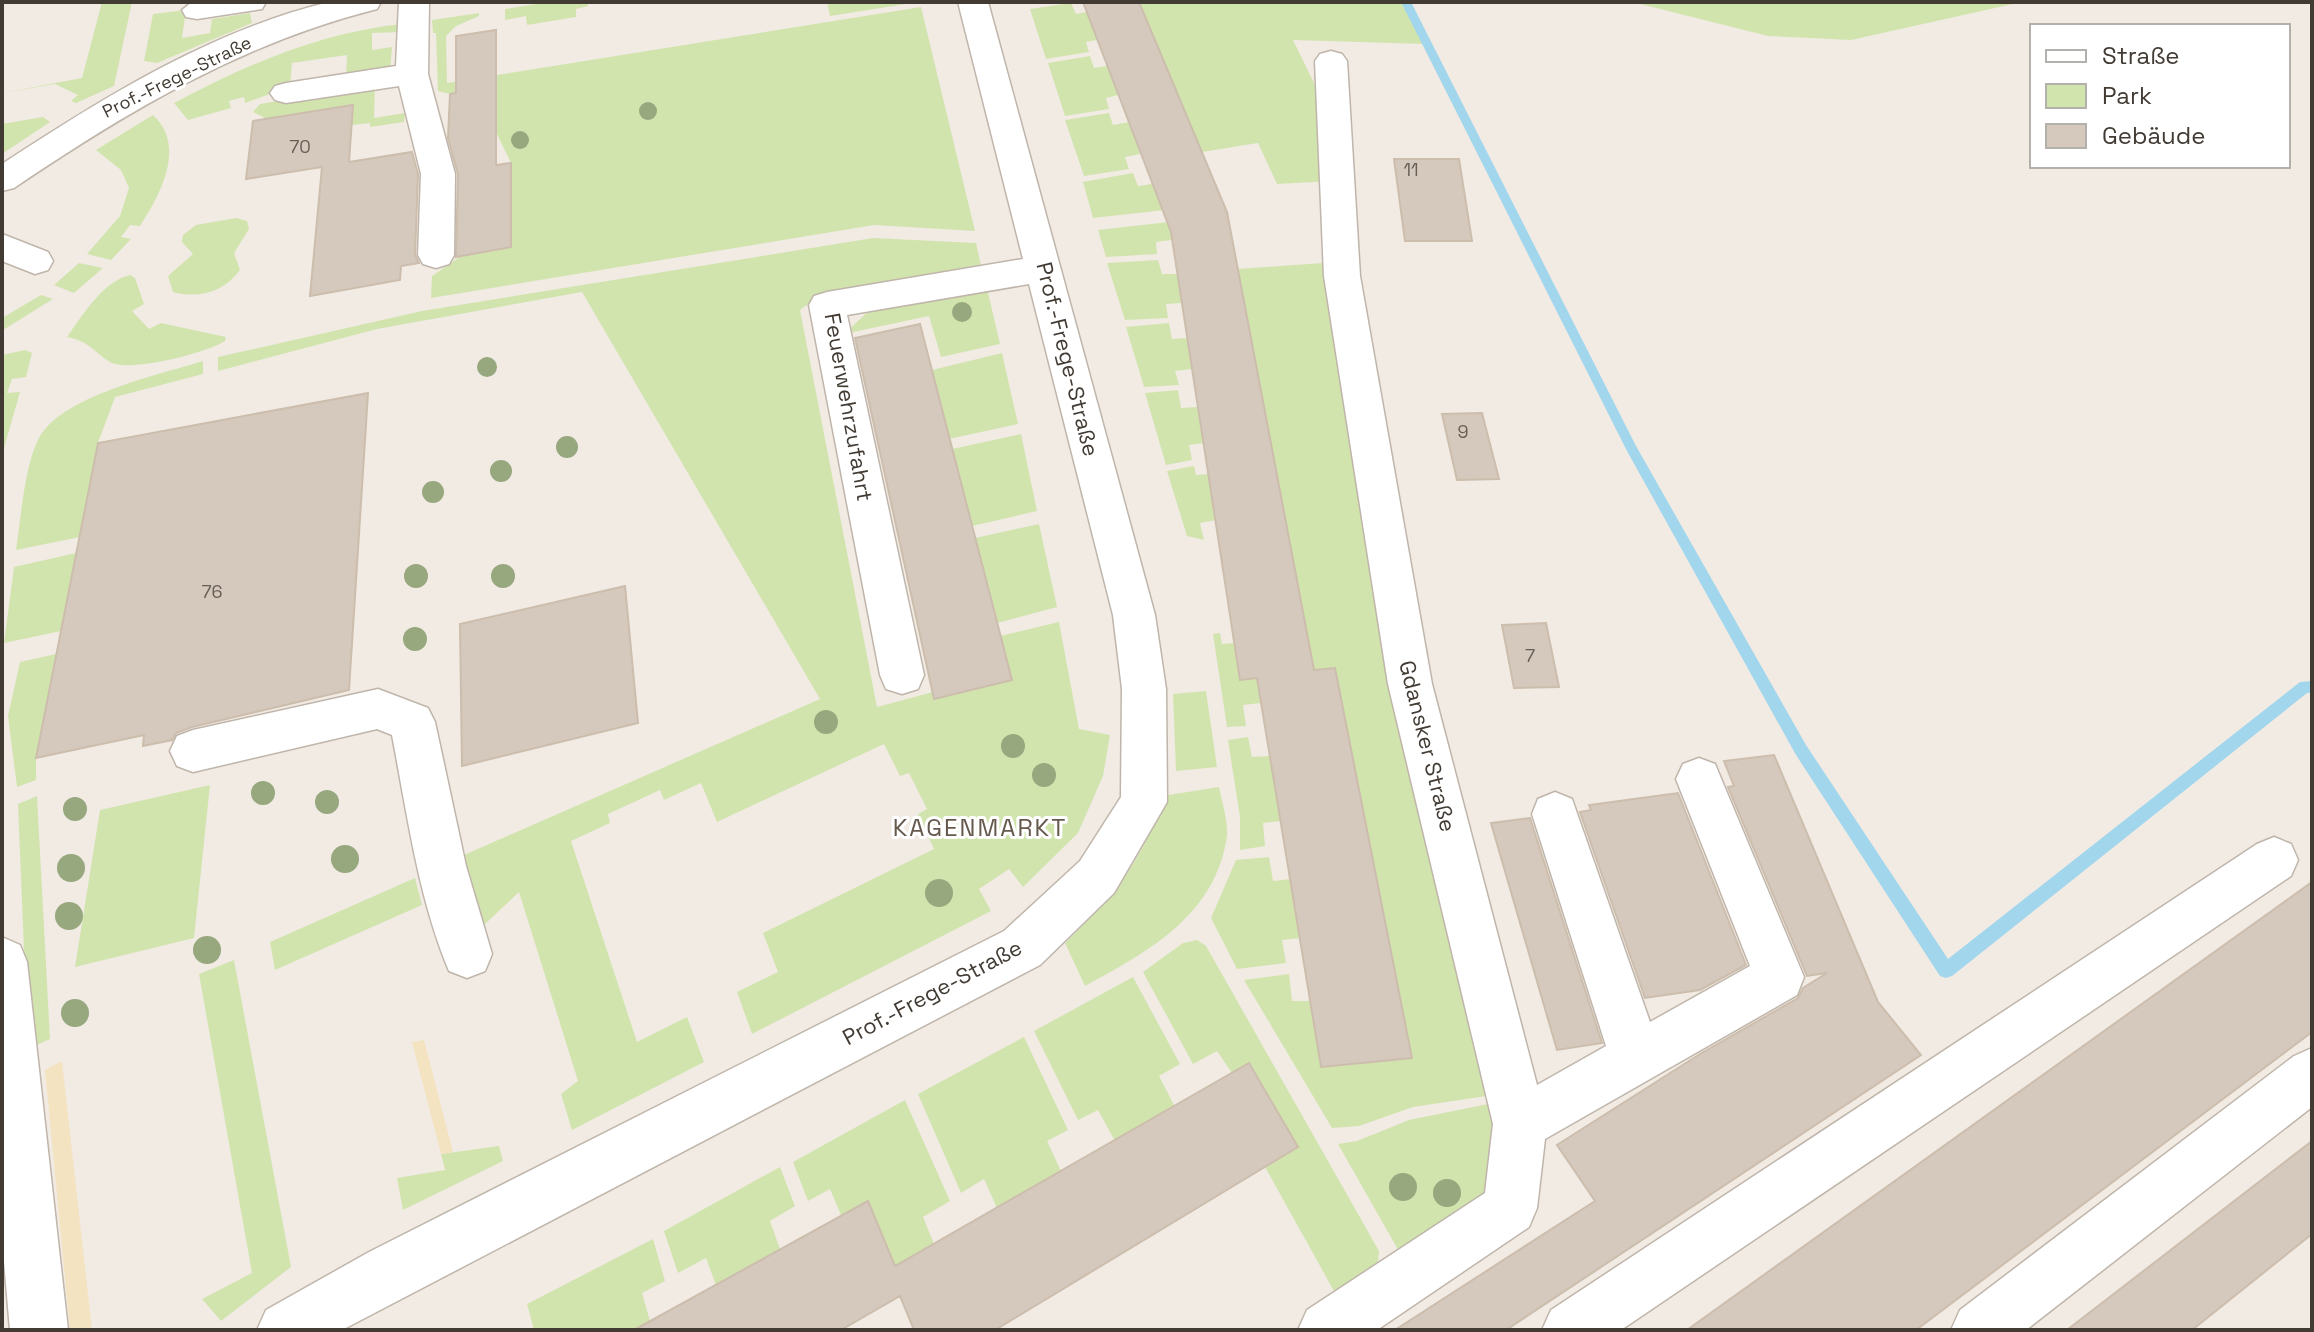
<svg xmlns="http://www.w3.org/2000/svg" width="2314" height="1332" font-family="'Space Grotesk',sans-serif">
	<rect width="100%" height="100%" fill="#f1ebe4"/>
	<path fill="#d2e4ae" d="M102,2H132L114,86L76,103L71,101L78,95L55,84L2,93L82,78Z
		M549,2H588V6L576,9V17L527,25L526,16L505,20V9Z
		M827,2H919L830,16Z
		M1139,2H1406L1426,44L1293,40L1314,83L1326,124L1331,181L1277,184L1258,143L1202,152Z
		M1632,2H2022L1851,40L1768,36Z
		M1071,3L1076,14L1087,12L1097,40L1086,42L1089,52L1046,59L1030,9Z
		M921,7L975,231L874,225L431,298L432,276L461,256L511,247V163L496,132L495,87L450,94L438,91L436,33H433L432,20L479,13V16L456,26L446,36L447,83Z
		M186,10L182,38L210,33L212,19L250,13L252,23L157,63L144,61L153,14Z
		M403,24V32L372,33V50L392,47L390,72L346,79L347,55L292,63L290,87L245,103L244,97L229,101L231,108L188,120L174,103C246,65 321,32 403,24Z
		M1090,56L1094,68L1107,66L1118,95L1106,98L1109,109L1065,116L1048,63Z
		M375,85L374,118L405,113L404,122L370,127V123L352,125V105L267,119L253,112L260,104Z
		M1109,113L1113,125L1129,122L1140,154L1125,157L1129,169L1084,176L1065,120Z
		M153,115C187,146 160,195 140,226L130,225L121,237L131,239L111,260L87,254L120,216L129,188L121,170L96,150Z
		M43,117L50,122L2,154V124Z
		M1133,173L1138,186L1152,184L1165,210L1093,218L1083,182Z
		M236,218L247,221L249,229L234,253L240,270C224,292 199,299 173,292L168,276L193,254L182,242L183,235L196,225Z
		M1169,222L1172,240L1156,242L1157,254L1106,257L1098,230Z
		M873,238L976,243L982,270L815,299L800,310L877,707L933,692L1000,636L1059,622L1079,729L1110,735L1103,776L1078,833L1023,887L1009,869L979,889L991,911L752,1034L737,992L778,972L763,933L934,849L918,814L927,809L909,773L900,776L884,744L717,822L701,783L664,800L660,790L608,814L610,823L571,841L637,1042L687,1017L704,1062L572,1130L561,1094L578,1081L519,892L483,926L464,855L820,699L582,292L377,329L218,371V357L422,311Z
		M1158,260L1162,274H1177L1182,303L1166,304L1168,318L1125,320L1107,263Z
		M79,263L103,268L74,293L54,285Z
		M1323,263L1381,567L1500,1094L1413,1107L1359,1126L1332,1128L1244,980L1289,974L1292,1001H1311L1322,1067L1412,1057L1335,669L1314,670L1238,269Z
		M130,275L135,278L144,304L132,311L149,329L161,323L226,337L225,341C207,353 128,373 110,362C92,351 91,342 67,337C82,316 103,281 130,275Z
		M986,284L1000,344L941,357L929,316L844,334L875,305Z
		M41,295L53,299L3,330L2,318Z
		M1169,323L1172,339L1187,338L1192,369L1175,371L1179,385L1144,387L1126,327Z
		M25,350L32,353L26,377L12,379L7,393L20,392L2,455V355Z
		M1002,353L1018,424L949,439L932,370Z
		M203,361V374L115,397L98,443L80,537L16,550C21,519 24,468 38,440C59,396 159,375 203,361Z
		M1178,390L1181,408L1198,407L1204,443L1189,445L1192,460L1166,465L1145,393Z
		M1021,434L1037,511L972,526L952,449Z
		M1194,466L1196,475L1208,474L1216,520L1200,523L1204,540L1187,536L1167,471Z
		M1039,524L1057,607L997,623L975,538Z
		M76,553L61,631L4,643L14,567Z
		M1220,633L1222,644L1234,643L1240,680L1257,678L1261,703L1243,705L1246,726L1227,727L1213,634Z
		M56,654L36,758V780L17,787L8,716L20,662Z
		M1206,691L1217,767L1176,771L1173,694Z
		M1248,737L1252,757L1271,756L1281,821L1263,823L1265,846L1240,850V817L1228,740Z
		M210,785L194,938L75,967L100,810Z
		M1219,787C1222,802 1228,821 1227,836C1216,915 1148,952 1085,986L1065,943C1110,900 1147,857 1162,796Z
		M37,796L50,1039L28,1049L18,804Z
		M1269,857L1273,881L1291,879L1301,938L1282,940L1286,963L1237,969L1211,918L1236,860Z
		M415,878L422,905L275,970L270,942Z
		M1197,940L1206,946L1379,1251L1378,1262L1334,1291L1265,1167L1298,1147L1250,1063L1232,1073L1217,1051L1193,1064L1143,972L1183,943Z
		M234,960L291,1267L221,1321L202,1299L252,1273L199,974Z
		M1133,977L1180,1064L1159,1076L1175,1107L1115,1141L1098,1110L1078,1120L1034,1031Z
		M1024,1037L1068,1130L1047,1141L1061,1171L997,1208L984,1179L961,1193L918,1094Z
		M905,1100L950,1201L923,1217L934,1244L895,1266L867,1202L841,1215L830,1189L808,1201L793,1162Z
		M1503,1101L1494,1201L1405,1262L1338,1144L1357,1141L1409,1120Z
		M499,1146L503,1161L403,1210L397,1178L445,1170L441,1154Z
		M780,1167L795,1206L770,1221L780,1249L716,1285L706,1258L678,1273L664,1231Z
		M653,1239L665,1281L642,1293L650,1321L634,1330H534L527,1304Z"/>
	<path fill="#f4e3c0" d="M424,1040L453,1152L441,1154L412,1042Z
		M62,1061L92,1330H70L45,1070Z"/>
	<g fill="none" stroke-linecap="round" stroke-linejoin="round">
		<path fill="#a2d6ec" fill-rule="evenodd" d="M1401,2H1411L1636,446L1806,745L1948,959L2300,682L2312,681V693H2307L1952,976L1946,978L1940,976L1796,755L1627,451Z"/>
	</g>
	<path fill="#d5c9bd" stroke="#ccbdad" stroke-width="2" d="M1083,2H1139L1227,212L1314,670L1335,668L1412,1058L1321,1067L1257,678L1240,680L1171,232Z
		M496,30V165L511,163V247L456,257L458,174L448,138L450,94L456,93V36Z
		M353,105L349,162L412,152L418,174L415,255L419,263L401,266L400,280L310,296L322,167L246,179L253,121Z
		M1394,159H1459L1472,241H1405Z
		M920,324L1012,680L934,699L855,338Z
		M368,393L349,690L192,727L176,733L172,740L143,746L144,735L36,758L98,443Z
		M1482,413L1499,479L1457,480L1442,414Z
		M625,586L638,723L462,766L460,624Z
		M1546,623L1559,687L1514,688L1502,625Z
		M1774,755L1878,1002L1921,1055L1506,1330H1395L1595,1201L1557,1145L1700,1054L1798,998L1803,988L1827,973L1807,976L1728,787L1734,786L1724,761Z
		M1678,793L1746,965L1700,990L1645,998L1580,812L1591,810L1589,805Z
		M1530,818L1602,1043L1557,1050L1491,823Z
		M2312,882V1032L1916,1330H1687Z
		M1249,1063L1298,1147L995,1330H914L900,1296L841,1330H634L868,1201L895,1266Z
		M2312,1141V1234L2192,1330H2067Z"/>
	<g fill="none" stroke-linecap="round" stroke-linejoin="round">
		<g stroke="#bfb5aa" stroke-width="3">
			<path id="minor" d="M192,2H266L262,9L197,19L186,17L182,10Z
				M329,2H381L377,9C242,43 128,111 14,188L2,191V164C104,97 210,31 329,2Z
				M399,2H429L428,74L455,174L454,255L449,264L436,268L423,264L418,255L421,174L399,86L286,103L275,100L270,93L275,86L286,83L396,66Z
				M958,2H988L1155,615L1166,689L1167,802L1114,893L1040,965L342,1330H257L266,1310L369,1252L1004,931L1080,861L1121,797L1122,689L1113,615L1029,284L847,315L924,675L918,689L902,694L886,689L880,675L809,305L814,296L827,292L1023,259Z
				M1331,51L1342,54L1347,61L1360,276L1432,684L1537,1085L1606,1046L1532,814L1538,799L1555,792L1572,799L1650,1022L1750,966L1676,779L1683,764L1699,758L1715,764L1804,977L1797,995L1545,1139L1537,1208L1529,1227L1377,1330H1298L1307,1310L1485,1193L1493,1124L1388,684L1324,276L1315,61L1320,54Z
				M2,234L48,252L53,261L48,270L35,274L2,261Z
				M378,689L428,708L435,722L466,866L492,954L485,971L467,978L449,971C418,897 407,813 392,735L377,729L193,772L177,766L170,751L177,736L193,730Z
				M2274,837L2291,844L2298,860L2291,876L1621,1330H1542L1551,1310L2257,844Z
				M2,937L20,945L27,962L68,1330H10L2,1238Z
				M2312,1048V1107L2026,1330H1951L1960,1310L2294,1056Z"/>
		</g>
		<use href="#minor" fill="#fff" fill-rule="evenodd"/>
	</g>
	<g fill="#97a77e">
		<circle cx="648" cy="111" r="9"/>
		<circle cx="520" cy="140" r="9"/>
		<circle cx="962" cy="312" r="10"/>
		<circle cx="487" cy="367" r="10"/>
		<circle cx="567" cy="447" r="11"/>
		<circle cx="501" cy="471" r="11"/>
		<circle cx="433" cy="492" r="11"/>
		<circle cx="416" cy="576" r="12"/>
		<circle cx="503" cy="576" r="12"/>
		<circle cx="415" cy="639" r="12"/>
		<circle cx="826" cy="722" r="12"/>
		<circle cx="1013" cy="746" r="12"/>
		<circle cx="1044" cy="775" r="12"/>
		<circle cx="263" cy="793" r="12"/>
		<circle cx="327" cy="802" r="12"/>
		<circle cx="75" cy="809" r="12"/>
		<circle cx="345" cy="859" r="14"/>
		<circle cx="71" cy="868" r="14"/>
		<circle cx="939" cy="893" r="14"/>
		<circle cx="69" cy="916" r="14"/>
		<circle cx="207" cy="950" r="14"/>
		<circle cx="75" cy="1013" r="14"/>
		<circle cx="1403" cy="1187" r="14"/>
		<circle cx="1447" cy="1193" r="14"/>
	</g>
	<g text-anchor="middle" stroke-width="6" stroke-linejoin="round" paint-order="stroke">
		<g font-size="18" fill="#423b34" stroke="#fff">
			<text transform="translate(177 77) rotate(-26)" y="6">Prof.-Frege-Straße</text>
		</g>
		<g font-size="18" fill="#675e56">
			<text x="300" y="153">70</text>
			<text x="1411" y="176">11</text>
			<text x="1463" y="438">9</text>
			<text x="212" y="598">76</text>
			<text x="1530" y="662">7</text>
		</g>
		<g font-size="22" fill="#423b34" stroke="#fff">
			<text transform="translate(1068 359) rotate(76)" y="8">Prof.-Frege-Straße</text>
			<text transform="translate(849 407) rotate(80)" y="8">Feuerwehrzufahrt</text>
			<text transform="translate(1428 746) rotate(76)" y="8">Gdansker Straße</text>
			<text transform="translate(932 992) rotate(-28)" y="8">Prof.-Frege-Straße</text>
		</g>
		<g font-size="24" letter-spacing="2" fill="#65584c" stroke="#fff">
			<text x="980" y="836">KAGENMARKT</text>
		</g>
	</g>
	<rect width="2314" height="1332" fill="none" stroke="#423b34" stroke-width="8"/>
	<rect x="2030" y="24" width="260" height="144" fill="#ffffff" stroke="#b3b1ae" stroke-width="2"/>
	<rect x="2046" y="50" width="40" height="12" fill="#ffffff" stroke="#b3b1ae" stroke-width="2"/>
	<text x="2102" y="64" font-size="24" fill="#423b34">Straße</text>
	<rect x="2046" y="84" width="40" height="24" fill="#d2e4ae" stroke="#b3b1ae" stroke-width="2"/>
	<text x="2102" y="104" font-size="24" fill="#423b34">Park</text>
	<rect x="2046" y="124" width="40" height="24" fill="#d5c9bd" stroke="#b3b1ae" stroke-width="2"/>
	<text x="2102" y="144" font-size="24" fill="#423b34">Gebäude</text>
</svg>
